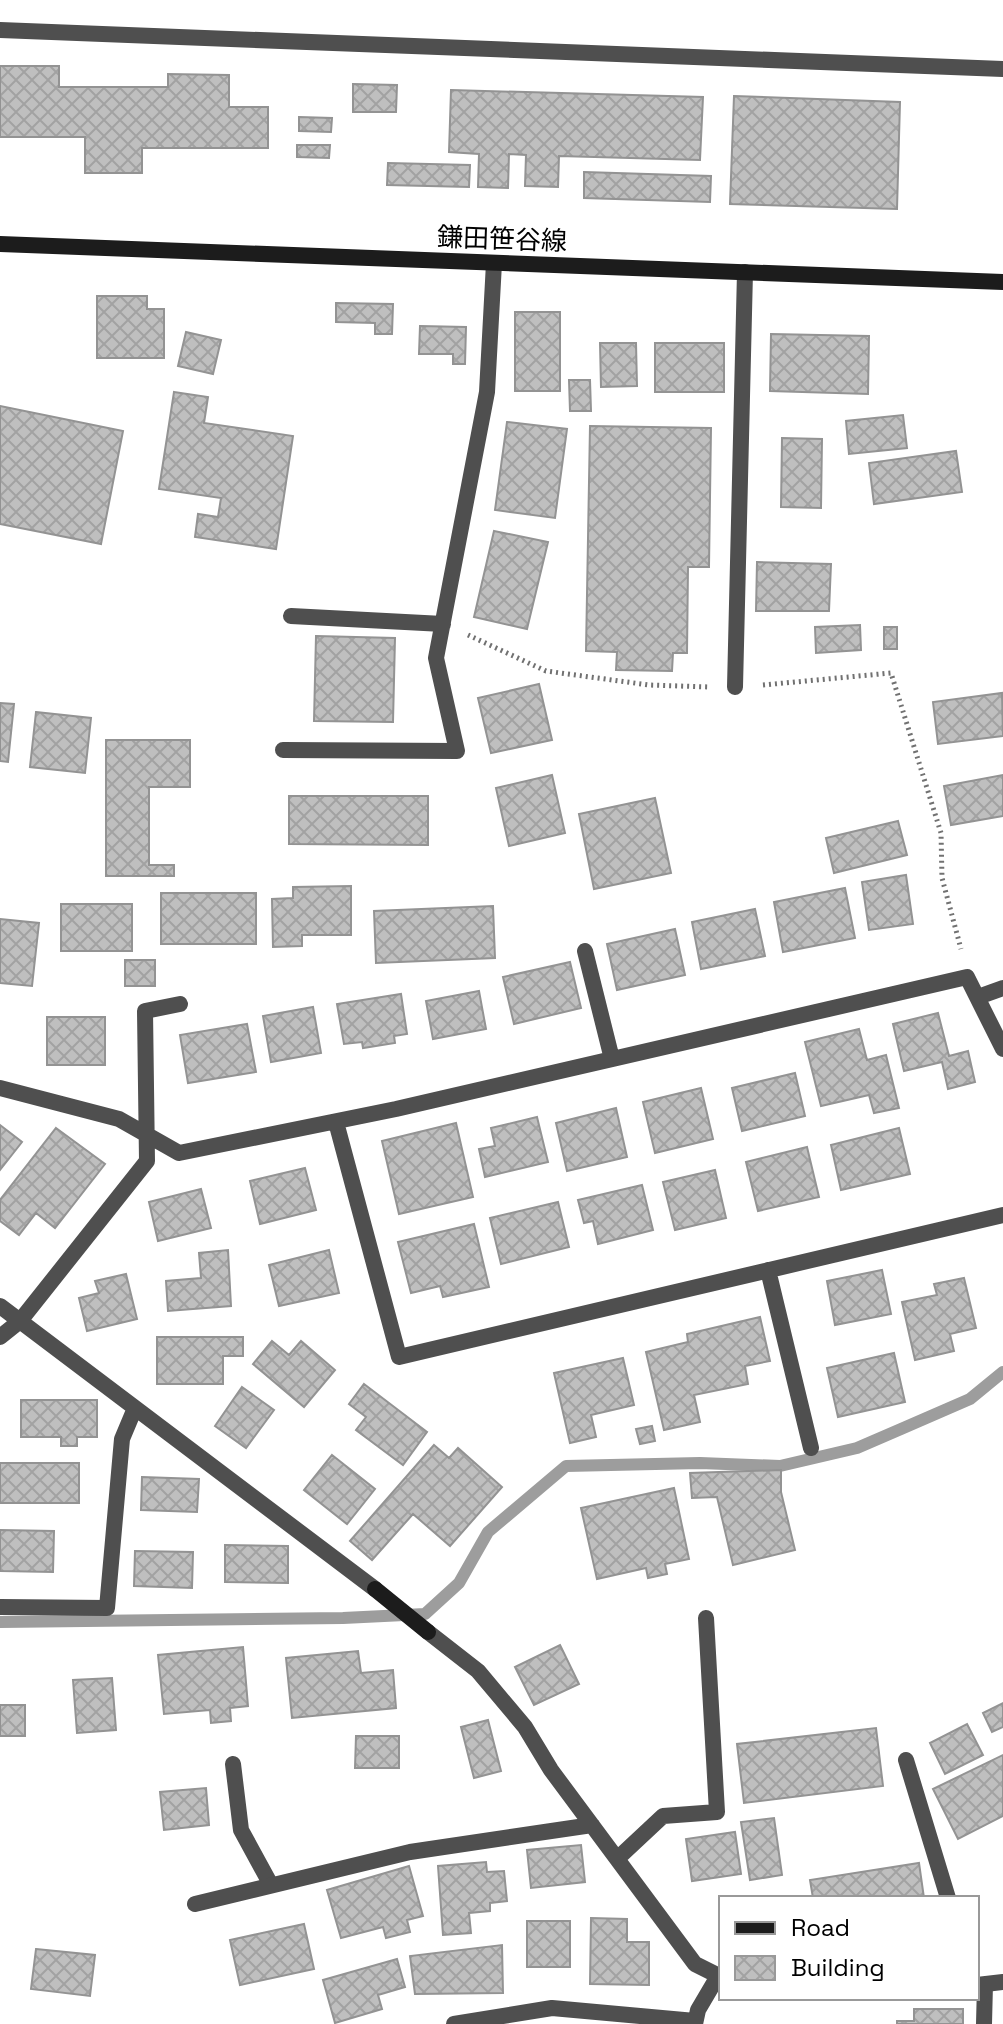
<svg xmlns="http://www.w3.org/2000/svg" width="1003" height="2024" font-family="'Space Grotesk','Noto Sans JP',sans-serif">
	<defs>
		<pattern id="building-cross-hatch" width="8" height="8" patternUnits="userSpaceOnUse" patternTransform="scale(2)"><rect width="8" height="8" fill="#bfbfbf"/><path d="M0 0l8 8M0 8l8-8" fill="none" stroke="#a2a2a2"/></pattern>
	</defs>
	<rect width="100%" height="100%" fill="#fff"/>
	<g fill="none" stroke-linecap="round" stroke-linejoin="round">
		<path stroke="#9d9d9d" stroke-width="12" d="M0,1622L343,1618L425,1614L459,1583L488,1532L566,1466L700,1463L780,1466L857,1448L901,1429L970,1399L1003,1372"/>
	</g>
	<path fill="url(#building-cross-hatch)" stroke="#939393" stroke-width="2" d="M0,66H59V87H168V74L229,75V107H268V148H142V173H85V137H0Z
		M353,84L397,85L396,112H353Z
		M451,90L703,97L700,160L559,156L558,187L525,186L526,155L509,154L508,188L478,187L479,154L449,152Z
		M734,96L900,102L897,209L730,204Z
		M299,117L332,118L331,132L299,131Z
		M297,145H330L329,158L297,157Z
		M388,163L470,165L469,187L387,185Z
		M584,172L711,176L710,202L584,198Z
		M97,296H147V309H164V358H97Z
		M336,303L393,304L392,334H375V323L336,322Z
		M515,312H560V391H515Z
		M420,326L466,327L465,364H453V354H419Z
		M186,332L221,340L213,374L178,366Z
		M771,334L869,336L868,394L770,391Z
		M600,343H636L637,386L601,387Z
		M655,343H724V392H655Z
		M569,380H590L591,411H570Z
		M174,392L208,397L204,423L293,436L276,549L195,537L198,514L218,517L221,498L159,489Z
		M0,406L123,431L101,544L0,524Z
		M903,415L907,448L849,454L846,421Z
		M507,422L567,429L555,518L495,510Z
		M590,426L711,428L709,567H688L687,653H673L672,671L616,670L617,652L586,651Z
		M782,438L822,439L821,508L781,507Z
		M956,451L962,492L874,504L869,463Z
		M494,531L548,542L527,629L474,617Z
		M757,562L831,564L829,611H756Z
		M860,625L861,650L816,653L815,627Z
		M884,627H897V649H884Z
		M316,636L395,638L393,722L314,721Z
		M539,684L552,740L491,753L478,698Z
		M1002,693L1003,736L938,744L933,702Z
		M0,703L14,704L8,762L0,761Z
		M36,712L91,718L85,773L30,767Z
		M106,740H190V787H149V865H174V876H106Z
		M552,775L565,833L509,846L496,788Z
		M1003,775V816L951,825L944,786Z
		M289,796H428V845L289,844Z
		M655,798L671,873L594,889L579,814Z
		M898,821L907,855L834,873L826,838Z
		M906,875L913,924L869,930L862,882Z
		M351,886V935H302V946L273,947L272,899L293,898V887Z
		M845,888L855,938L783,952L774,902Z
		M161,893H256V944H161Z
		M61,904H132V951H61Z
		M493,906L495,958L376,963L374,911Z
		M755,909L765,956L701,969L692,922Z
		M0,919L39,923L32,986L0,983Z
		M675,929L685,975L617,990L607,944Z
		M125,960H155V986H125Z
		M570,962L581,1008L514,1024L503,977Z
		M479,991L486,1029L433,1039L426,1001Z
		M401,994L407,1034L394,1036L395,1043L363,1048L362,1042L344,1044L337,1004Z
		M313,1007L321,1053L271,1062L263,1016Z
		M938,1013L949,1056L968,1051L975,1082L948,1089L942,1062L904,1071L893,1024Z
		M47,1017H105V1065H47Z
		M247,1024L256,1072L188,1083L180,1035Z
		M859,1029L867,1060L886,1055L899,1108L874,1113L869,1095L821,1106L805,1042Z
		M795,1073L805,1116L742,1131L732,1088Z
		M701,1088L713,1139L655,1153L643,1102Z
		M616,1108L627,1157L567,1171L556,1123Z
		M537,1117L548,1162L485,1177L479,1149L495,1146L491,1128Z
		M456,1123L473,1197L399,1214L382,1141Z
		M0,1125L22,1142L0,1170Z
		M56,1128L105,1164L55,1228L36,1213L19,1235L0,1221V1200Z
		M899,1128L910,1174L841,1190L831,1145Z
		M807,1147L819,1197L758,1211L746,1162Z
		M305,1168L316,1210L260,1224L250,1181Z
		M715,1170L726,1218L675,1230L663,1182Z
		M642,1185L653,1230L598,1244L593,1221L584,1223L578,1200Z
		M201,1189L211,1228L158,1241L149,1202Z
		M558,1202L569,1247L501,1264L490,1218Z
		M474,1224L489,1287L443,1297L440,1286L411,1293L398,1242Z
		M228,1250L231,1306L168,1311L166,1281L201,1278L199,1253Z
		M329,1250L339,1293L279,1306L269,1265Z
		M882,1270L891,1314L835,1325L827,1281Z
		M126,1274L137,1319L87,1331L79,1298L99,1293L95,1281Z
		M964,1278L976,1328L950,1334L954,1351L915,1360L902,1302L937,1295L934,1284Z
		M760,1317L770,1361L745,1366L748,1384L694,1395L700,1422L664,1430L646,1352L688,1342L687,1334Z
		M157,1337H243V1356H223V1384H157Z
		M272,1341L289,1355L301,1341L335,1370L304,1407L253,1364Z
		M894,1353L905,1402L838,1417L827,1368Z
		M623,1358L634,1405L591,1415L596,1437L570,1443L554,1373Z
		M364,1384L427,1432L403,1465L356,1430L366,1417L349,1404Z
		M242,1387L274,1410L246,1448L215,1426Z
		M21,1400H97V1437H77V1446H61V1437H21Z
		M652,1426L655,1441L640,1444L636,1429Z
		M434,1445L449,1458L458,1448L502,1487L450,1546L413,1514L372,1560L350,1541Z
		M332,1455L375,1489L347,1524L304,1490Z
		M0,1463H79V1503H0Z
		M781,1470V1492L795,1550L733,1565L717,1497L692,1498L690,1473Z
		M142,1477L199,1479L197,1512L141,1510Z
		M674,1488L689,1559L665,1564L667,1574L648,1578L646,1568L597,1579L581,1508Z
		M0,1530L54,1531L53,1572L0,1571Z
		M225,1545L288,1546V1583L225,1582Z
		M135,1551L193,1552L192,1588L134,1586Z
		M560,1645L579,1684L534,1705L515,1667Z
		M243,1647L248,1706L230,1708L231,1721L211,1723L210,1710L164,1714L158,1655Z
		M358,1651L361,1673L393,1670L396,1708L292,1718L286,1658Z
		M112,1678L116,1730L77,1733L73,1680Z
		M1003,1703V1727L992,1732L983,1713Z
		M0,1705H25V1736H0Z
		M488,1720L501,1771L474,1778L461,1727Z
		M967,1724L983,1755L945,1774L930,1743Z
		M876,1728L883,1786L744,1803L737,1744Z
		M356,1736H399V1768H355Z
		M1003,1755V1816L958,1839L933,1789Z
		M206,1788L209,1825L164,1830L160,1792Z
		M774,1818L782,1875L750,1880L741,1822Z
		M735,1832L741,1874L692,1881L686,1839Z
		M581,1845L585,1882L531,1888L527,1850Z
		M486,1862L487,1872L504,1871L507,1901L490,1903V1911L469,1913L471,1933L443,1935L438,1866Z
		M919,1863L924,1898H813L810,1880Z
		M409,1866L423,1916L407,1920L410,1932L386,1938L383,1927L341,1938L327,1890Z
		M591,1918L627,1919V1942H649V1985L590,1984Z
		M527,1921H570V1967H527Z
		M304,1924L314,1969L240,1985L230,1940Z
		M502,1945L503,1993L415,1994L410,1956Z
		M36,1949L95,1955L90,1996L31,1989Z
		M397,1959L405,1987L378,1995L382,2009L335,2023L323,1980Z
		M914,2009H963V2024H897V2021H914Z"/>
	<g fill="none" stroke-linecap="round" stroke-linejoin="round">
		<path stroke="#717171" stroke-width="5" stroke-dasharray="2 4" stroke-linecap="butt" d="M468,635L546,671L649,685L709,687
			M763,685L891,673L941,833L942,878L961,949"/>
		<path stroke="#4f4f4f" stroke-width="16" d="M906,1760L948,1898
			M233,1764L241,1830L271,1885"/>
		<path stroke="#4f4f4f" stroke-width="16" d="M0,30L1003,69
			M291,616L443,624
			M735,687L745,272
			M283,750L457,751L436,658L487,392L494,263
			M585,951L612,1059
			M978,997L1003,988
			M0,1088L119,1119L179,1153L396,1109L967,977L1003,1049
			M336,1122L399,1357L1003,1215
			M768,1270L811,1448
			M0,1306L375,1589
			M0,1337L20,1321L147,1161L145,1011L180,1004
			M0,1607L107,1608L122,1439L135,1408
			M428,1632L478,1671L525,1727L551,1770L695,1964L721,1977
			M617,1859L663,1816L717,1812L706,1618
			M195,1904L410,1852L592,1825
			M977,1985L1003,1982
			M454,2024L552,2008L695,2021
			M695,2024L698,2010L718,1976
			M984,2024L985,1984"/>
		<path stroke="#1c1c1c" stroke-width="16" d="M0,244L1003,282
			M375,1589L428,1632"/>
	</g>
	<g text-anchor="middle" stroke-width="8" stroke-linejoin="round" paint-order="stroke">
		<g font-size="26" fill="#000" stroke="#fff">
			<text transform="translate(502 239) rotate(2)" y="9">鎌田笹谷線</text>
		</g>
	</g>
	<rect x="719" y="1896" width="260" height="104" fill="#ffffff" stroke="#999999" stroke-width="2"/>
	<rect x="735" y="1922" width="40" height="12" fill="#1c1c1c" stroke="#999999" stroke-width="2"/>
	<text x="791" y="1936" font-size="24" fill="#000000">Road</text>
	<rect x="735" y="1956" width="40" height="24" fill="url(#building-cross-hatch)" stroke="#999999" stroke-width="2"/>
	<text x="791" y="1976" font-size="24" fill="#000000">Building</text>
</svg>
